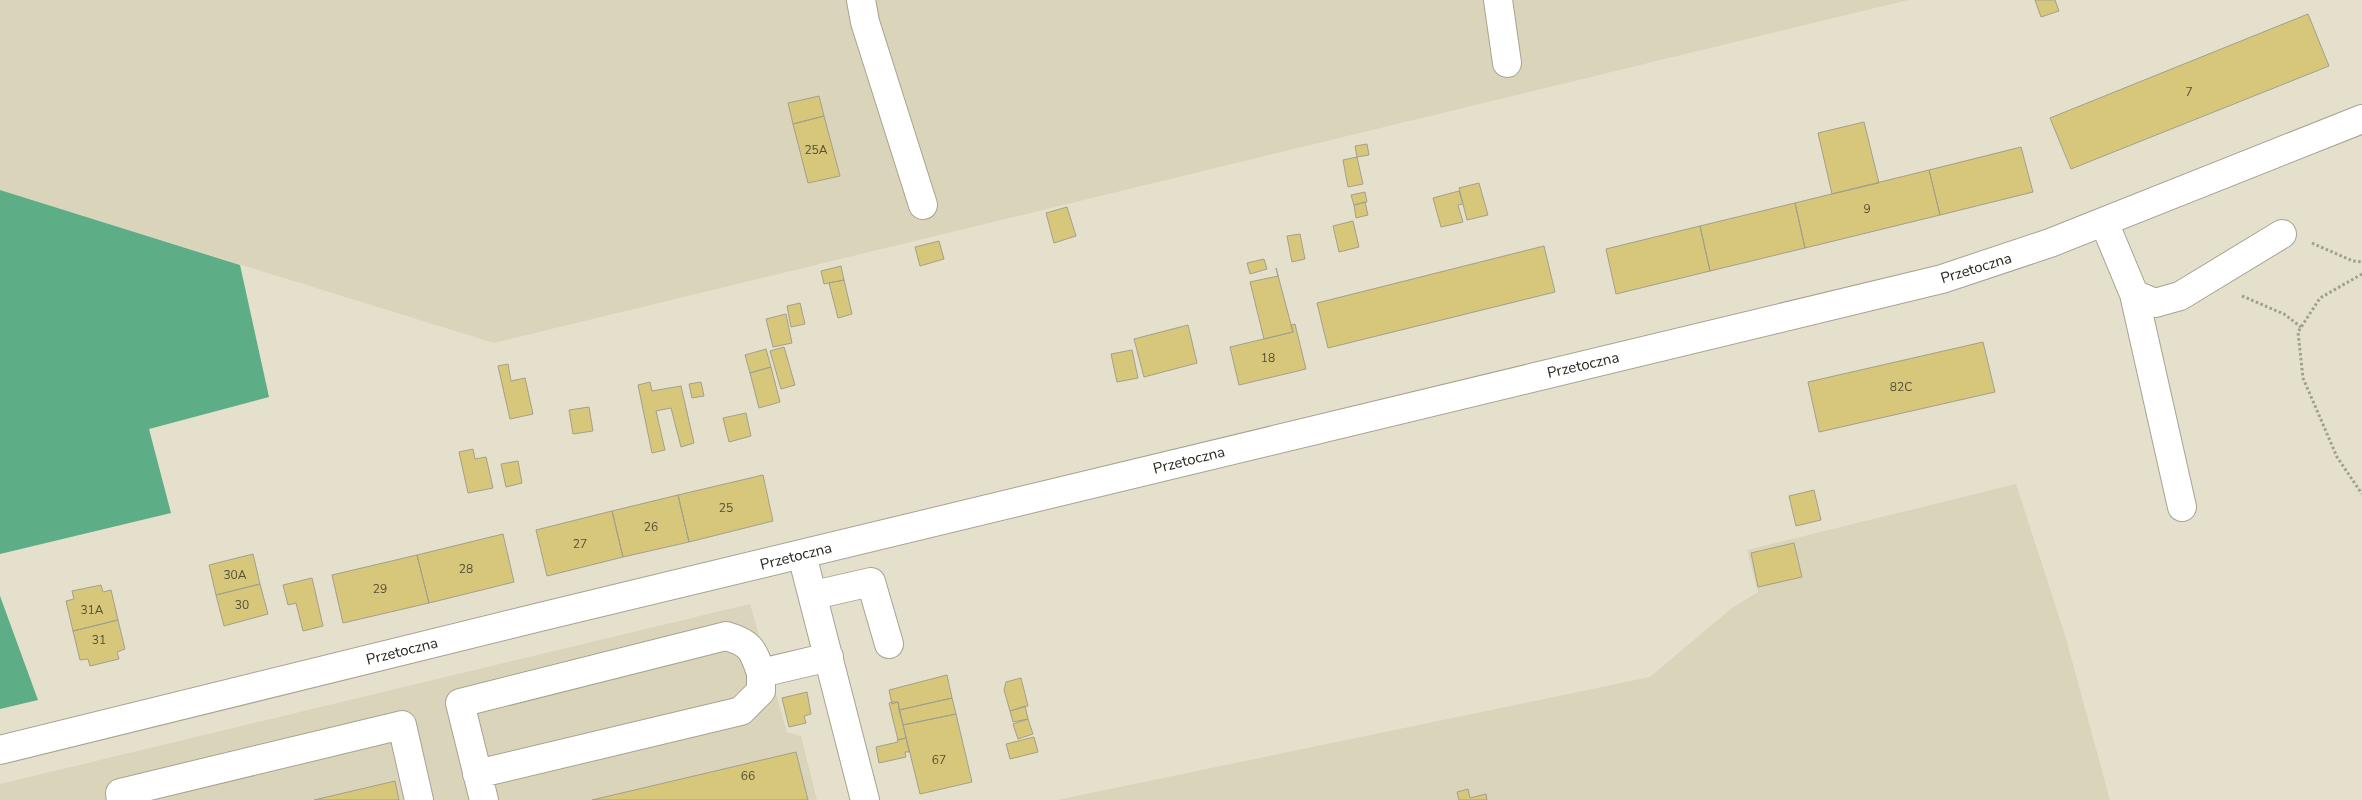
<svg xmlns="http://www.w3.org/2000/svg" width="2362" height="800" font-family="'Nunito Sans',sans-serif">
	<rect width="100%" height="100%" fill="#e4e0cc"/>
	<path fill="#dad4ba" d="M0,0H1908L494,343L0,190Z
		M2016,484L2065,635L2110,800H1057L1650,677L1732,608L1758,592L1747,550Z
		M750,604L787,732L801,736L817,800H0V784Z"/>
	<path fill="#5dad86" d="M0,190L240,265L269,397L149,429L171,513L0,554Z
		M0,596L38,700L0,709Z"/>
	<path fill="#d7c77b" stroke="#a39f8c" d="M2035,0H2055L2059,11L2041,17Z
		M2308,14L2329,66L2071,169L2050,118Z
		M819,96L824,116L793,124L788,103Z
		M824,116L840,176L808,183L793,124Z
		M1864,122L1879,183L1832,194L1818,133Z
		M1367,144L1369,155L1357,157L1355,146Z
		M2021,147L2033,192L1940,215L1929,170Z
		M1357,157L1363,184L1348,187L1343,160Z
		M1929,170L1940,215L1805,248L1795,203Z
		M1479,183L1488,215L1467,220L1459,188Z
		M1459,191L1463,204L1458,205L1463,222L1441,227L1433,198Z
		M1365,192L1367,202L1354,205L1351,195Z
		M1365,202L1368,215L1356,218L1354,205Z
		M1795,203L1805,248L1710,271L1700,226Z
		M1067,207L1076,236L1054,243L1046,213Z
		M1353,221L1359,247L1339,252L1333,226Z
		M1700,226L1710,271L1616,294L1606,249Z
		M1300,234L1305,259L1292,262L1287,236Z
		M939,241L944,259L920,266L915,247Z
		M1544,246L1555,292L1328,348L1317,303Z
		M1264,259L1267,269L1250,274L1247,263Z
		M841,266L844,280L824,284L821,271Z
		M1276,268L1293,332L1264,339L1250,282L1278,276Z
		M844,280L852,314L838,318L829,283Z
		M800,303L805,324L791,327L787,306Z
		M786,314L792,343L773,347L766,319Z
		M1295,324L1306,369L1239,385L1230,347L1293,332L1291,325Z
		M1188,325L1197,363L1144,377L1134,339Z
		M1983,342L1995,392L1819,432L1808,382Z
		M784,347L795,385L781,389L770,351Z
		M766,349L771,367L750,373L745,355Z
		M1132,350L1138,378L1117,382L1111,354Z
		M508,364L511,381L525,378L533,414L510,419L498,366Z
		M771,367L780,402L759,408L750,373Z
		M650,382L652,391L681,386L694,443L681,447L671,408L656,411L665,450L652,453L638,385Z
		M701,382L704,396L692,398L689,384Z
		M589,407L593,431L573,434L569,410Z
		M746,413L751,436L729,442L723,418Z
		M473,449L475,459L486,457L493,488L468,493L459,452Z
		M518,461L522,483L506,487L501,464Z
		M763,475L773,521L689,542L678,495Z
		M1814,490L1821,520L1796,526L1789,496Z
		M678,495L689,542L623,557L612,511Z
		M612,511L623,557L547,576L536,530Z
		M503,534L514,582L429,603L417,555Z
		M1794,543L1802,577L1758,587L1751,553Z
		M253,554L260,584L216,595L209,565Z
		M417,555L429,603L343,623L332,575Z
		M312,578L323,626L303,631L296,603L288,605L283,585Z
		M260,584L268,614L224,626L216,595Z
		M101,585L103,592L111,590L118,620L73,631L66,601L74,599L72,591Z
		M118,620L125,649L117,652L119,659L90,666L88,659L80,660L73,631Z
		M947,675L952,698L899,710L898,702L892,704L889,690Z
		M1021,678L1028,706L1010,711L1004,690L1006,682Z
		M807,692L811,714L804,716L806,723L789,727L782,698Z
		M952,698L956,714L903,725L899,710Z
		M892,702H898L906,738L898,740L889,703Z
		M1025,706L1028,719L1013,722L1010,711Z
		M956,714L972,782L920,794L903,725Z
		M1028,719L1033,734L1018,739L1013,724Z
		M1034,737L1038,752L1010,759L1006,744Z
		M906,738L909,752H905L906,757L879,763L876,747L898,742L897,740Z
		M796,752L808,800H592Z
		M395,781L399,800H314Z
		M1468,789L1470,798L1486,794L1487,800H1459L1457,792Z"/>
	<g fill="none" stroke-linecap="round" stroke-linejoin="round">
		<g stroke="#a7a391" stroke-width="30">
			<path id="minor" d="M861,0L865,22L923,205
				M1498,0L1507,63
				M2104,222L2134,294L2182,507
				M2134,294L2155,303L2180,296L2282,234
				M802,555L865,800
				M814,595L871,582L889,644
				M0,750L540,617L1942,279L2050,243L2362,119
				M477,774L741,711L761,691V673
				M121,800L120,793L402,725L419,800
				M484,800L460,703L726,636C751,643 753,650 761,673L829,657"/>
		</g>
		<path stroke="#a19e8e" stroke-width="3" stroke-dasharray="2.5 2.5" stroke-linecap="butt" d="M2312,243L2353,261L2362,262
			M2362,274L2320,298L2298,332L2303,378L2337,457L2362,494
			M2242,296L2284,314L2301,327"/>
		<use href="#minor" stroke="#fff" stroke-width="28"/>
	</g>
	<g text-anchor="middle" stroke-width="4" stroke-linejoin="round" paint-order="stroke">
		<g font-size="12" fill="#544f36">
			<text x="2189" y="96">7</text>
			<text x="816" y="154">25A</text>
			<text x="1867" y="213">9</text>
			<text x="1268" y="362">18</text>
			<text x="1901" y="391">82C</text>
			<text x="726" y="512">25</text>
			<text x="651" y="531">26</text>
			<text x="580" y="548">27</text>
			<text x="466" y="573">28</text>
			<text x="235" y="579">30A</text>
			<text x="380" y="593">29</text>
			<text x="242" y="609">30</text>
			<text x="92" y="614">31A</text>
			<text x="99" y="644">31</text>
			<text x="939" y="764">67</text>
			<text x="748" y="780">66</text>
		</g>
		<g font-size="15" fill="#28271f" stroke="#fff">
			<text transform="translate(1976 268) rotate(-17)" y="5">Przetoczna</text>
			<text transform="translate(1583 365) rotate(-13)" y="5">Przetoczna</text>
			<text transform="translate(1189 460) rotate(-14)" y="5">Przetoczna</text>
			<text transform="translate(796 556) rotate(-14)" y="5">Przetoczna</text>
			<text transform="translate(402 651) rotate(-14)" y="5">Przetoczna</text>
		</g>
	</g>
</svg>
